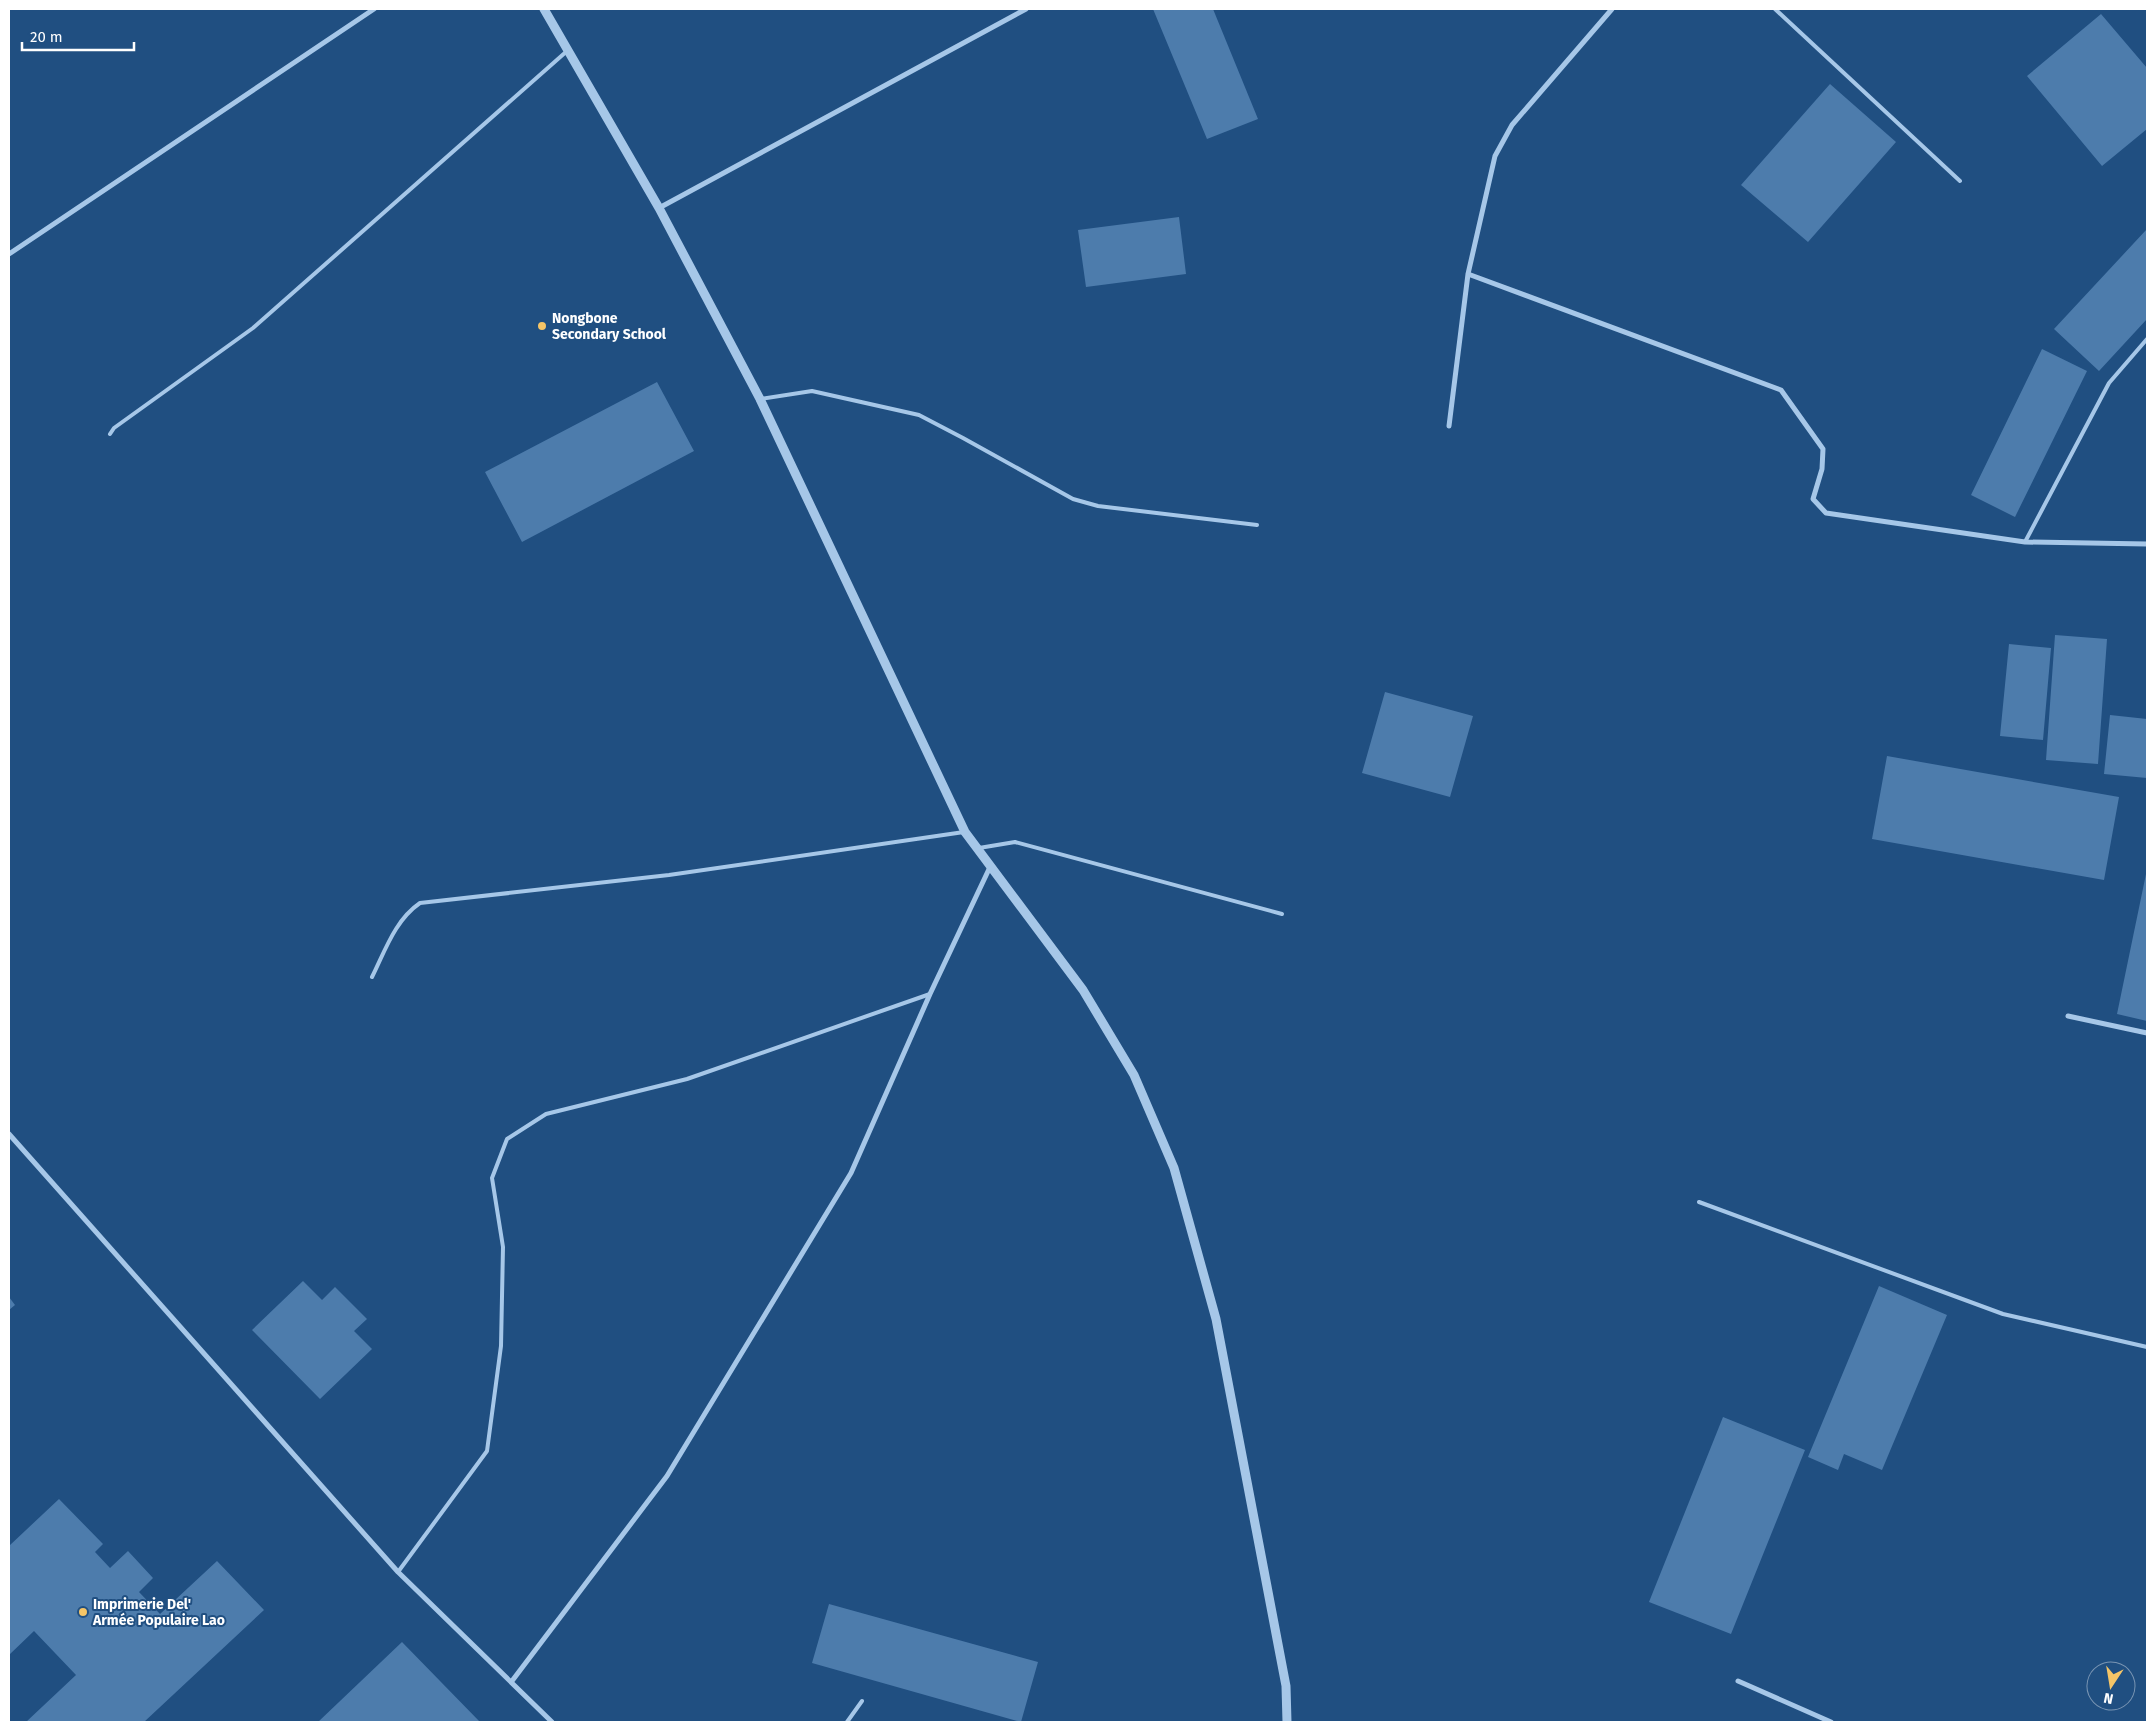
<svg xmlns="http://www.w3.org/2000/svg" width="2156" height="1731" font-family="'Fira Sans',sans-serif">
	<rect width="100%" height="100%" fill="#204f81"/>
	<path fill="#4d7cac" d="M1153,9H1213L1258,119L1207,139Z
		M2101,14L2147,68V129L2102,166L2027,76Z
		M1830,84L1896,142L1808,242L1741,185Z
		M1179,217L1186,274L1086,287L1078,230Z
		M2147,229V319L2099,371L2054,329Z
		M2042,349L2087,371L2015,517L1971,495Z
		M657,382L694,451L522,542L485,472Z
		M2055,635L2107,639L2098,764L2046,760Z
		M2009,644L2051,648L2043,740L2000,736Z
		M1385,692L1473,716L1450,797L1362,773Z
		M2110,715L2147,719V778L2104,774Z
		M1887,756L2119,797L2104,880L1872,839Z
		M2146,874H2147V1021L2117,1014Z
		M303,1281L322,1300L335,1287L367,1319L354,1331L372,1349L320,1399L252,1330Z
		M1879,1286L1947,1315L1882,1470L1844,1454L1838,1470L1808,1457Z
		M9,1297L15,1305L9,1310Z
		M1723,1417L1805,1450L1731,1634L1649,1602Z
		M59,1499L103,1544L95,1552L110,1568L128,1551L153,1578L139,1592L160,1614L217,1561L264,1610L144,1722H26L76,1675L34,1631L9,1655V1546Z
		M829,1604L1038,1662L1021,1722L812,1663Z
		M402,1642L480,1722H318Z"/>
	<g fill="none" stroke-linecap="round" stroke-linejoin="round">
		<path stroke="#a6c7e8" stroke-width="4" d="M1775,9L1960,181
			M761,399L812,391L919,415L963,438L1073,499L1098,506L1257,525
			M110,434L114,428L253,328L567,51
			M2025,542L2109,383L2147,339
			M979,848L1015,842L1282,914
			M372,977C385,951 395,920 420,903L669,875L964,832
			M1699,1202L2003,1314L2147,1347
			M398,1572L487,1451L501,1346L503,1247L492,1178L507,1139L546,1114L687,1079L930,994
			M847,1722L862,1701"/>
		<path stroke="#a6c7e8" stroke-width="5" d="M659,208L1026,9
			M9,254L374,9
			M1468,274L1781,390L1823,449L1822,469L1813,499L1826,513L2025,542L2147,544
			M1449,426L1468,274L1495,156L1512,125L1612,9
			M2068,1016L2147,1033
			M9,1134L398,1572L552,1722
			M512,1681L667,1476L851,1173L930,994L990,867
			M1738,1681L1831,1722"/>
		<path stroke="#a6c7e8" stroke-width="9" d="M544,9L659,208L760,399L965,832L1083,990L1134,1075L1174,1168L1216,1319L1286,1686L1287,1722"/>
	</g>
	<g fill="#f5c567" stroke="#204f81" stroke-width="2">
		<circle cx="542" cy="326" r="5"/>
		<circle cx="83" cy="1612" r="5"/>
	</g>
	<g text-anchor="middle" stroke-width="4" stroke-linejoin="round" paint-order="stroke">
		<g font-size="14" font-weight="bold" fill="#fff" stroke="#204f81" text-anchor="start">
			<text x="552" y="323">Nongbone<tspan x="552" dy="16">Secondary School</tspan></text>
			<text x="93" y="1609">Imprimerie Del'<tspan x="93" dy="16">Armée Populaire Lao</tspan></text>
		</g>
	</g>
	<rect width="2156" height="1731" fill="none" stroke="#ffffff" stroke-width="20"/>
	<g transform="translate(2111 1686) rotate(192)"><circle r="24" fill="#204f81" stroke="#7995b3"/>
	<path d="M0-4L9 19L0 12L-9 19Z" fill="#f5c567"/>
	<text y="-8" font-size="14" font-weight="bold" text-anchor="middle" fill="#ffffff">N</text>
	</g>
	<path d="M22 42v8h112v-8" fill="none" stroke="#ffffff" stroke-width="2.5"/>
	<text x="30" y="42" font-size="15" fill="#ffffff" stroke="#204f81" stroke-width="4" paint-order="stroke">20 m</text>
</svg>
